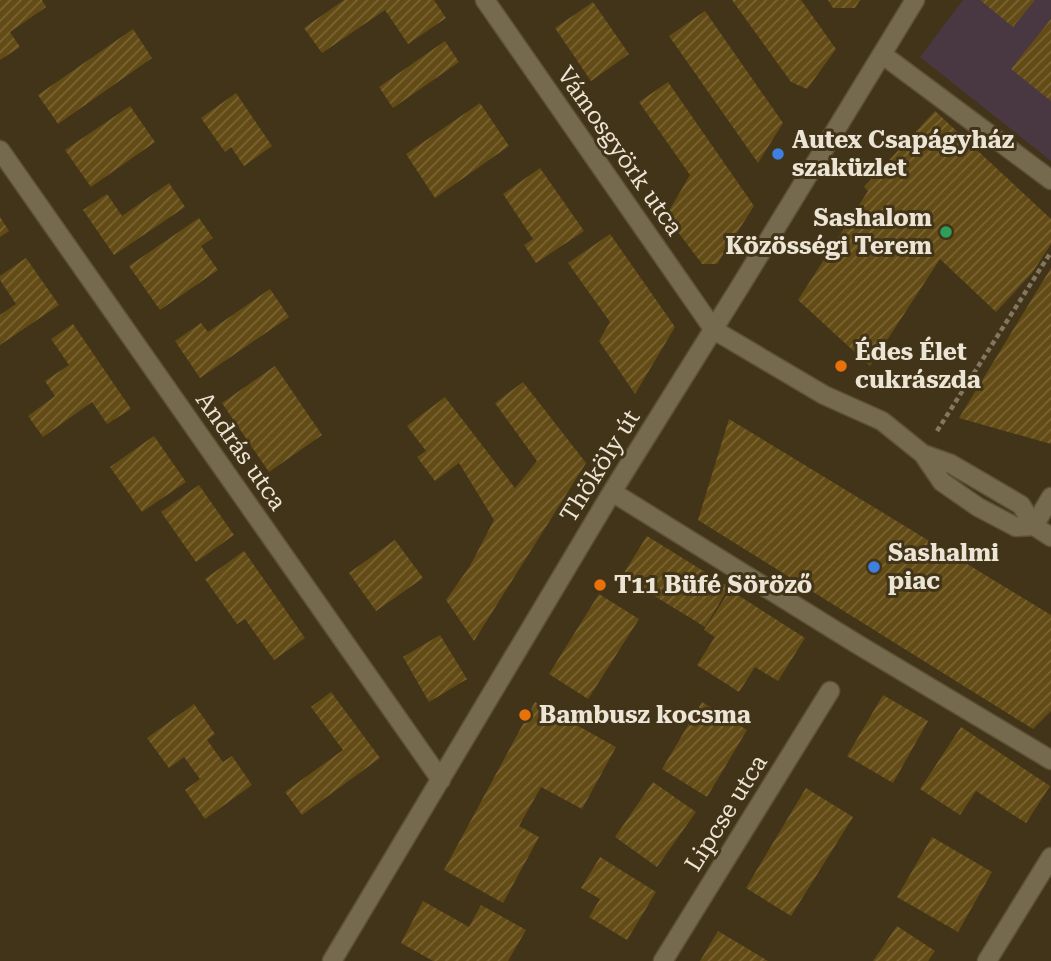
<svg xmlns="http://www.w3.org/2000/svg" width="1051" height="961" font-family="'Roboto Serif',serif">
	<defs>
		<pattern id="building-hatch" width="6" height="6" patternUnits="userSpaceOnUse" patternTransform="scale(1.75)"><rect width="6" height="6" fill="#634b15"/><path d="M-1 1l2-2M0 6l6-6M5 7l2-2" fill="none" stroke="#7a6536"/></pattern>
	</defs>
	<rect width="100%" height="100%" fill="#413419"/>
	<path fill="#493742" d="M963,0H1051V161L920,57Z"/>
	<path fill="url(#building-hatch)" d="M0,0H42L46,7L10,32L20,47L0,60Z
		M344,0H434L446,18L408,44L385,10L322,53L304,28Z
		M732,0H801L836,49L807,89L791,82Z
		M828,0H860L855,8H833Z
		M980,0H1035L1013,27Z
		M593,2L629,54L591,81L555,28Z
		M705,11L783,123L758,163L669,36Z
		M1051,19V101L1011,69Z
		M133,29L152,58L58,124L38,95Z
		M445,41L459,62L393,108L379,87Z
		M668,82L754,206L717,264H702L666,216L690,175L639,102Z
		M236,93L272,146L244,166L231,147L225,152L201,118Z
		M480,103L509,146L435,198L406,154Z
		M130,106L155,142L91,187L65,150Z
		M935,111L1051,219V244L1032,273L996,312L940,259L870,366L798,300L868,191L864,187Z
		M540,168L584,231L536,263L524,245L533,239L503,194Z
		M169,183L185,207L114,255L83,210L107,194L122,216Z
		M0,217L9,231L0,237Z
		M199,218L213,238L201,246L218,270L160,310L129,266Z
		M610,234L675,327L635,394L599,341L610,322L568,263Z
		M26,258L59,305L0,345V315L16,304L0,280V276Z
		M1051,268V444L959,418Z
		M270,289L289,317L200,378L175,341L201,323L208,332Z
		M73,324L131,409L107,424L92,402L43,437L28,416L55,396L45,381L69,365L51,339Z
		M275,366L322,435L269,472L222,403Z
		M523,382L586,463L474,641L446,600L470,566L494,520L459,463L435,481L417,457L426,451L407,426L445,397L515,488L537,461L495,403Z
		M729,419L1051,615V711L1033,729L698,520Z
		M154,436L186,482L142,512L110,467Z
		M199,485L234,535L196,562L161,512Z
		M647,536L729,587L705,627L622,576Z
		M395,540L423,578L376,611L349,573Z
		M244,551L305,638L274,660L245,619L237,624L205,579Z
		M730,590L805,638L778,681L755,667L739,692L697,665L715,637L704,630Z
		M599,594L639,619L588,699L549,674Z
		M440,635L467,679L429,702L403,657Z
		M331,692L380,758L302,815L285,792L343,750L311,707Z
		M883,695L928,721L893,783L847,756Z
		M535,702L616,747L582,809L541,787L519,826L539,837L503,903L444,870Z
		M702,702L747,730L707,797L662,769Z
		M194,704L215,734L207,740L223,762L232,756L252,785L205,819L185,790L200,779L184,757L169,768L147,738Z
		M961,727L1050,786L1026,823L976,791L960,815L920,789Z
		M653,782L696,812L657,867L615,837Z
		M806,788L853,817L791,916L746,888Z
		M932,837L992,872L958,932L897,897Z
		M600,857L656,892L627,940L589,917L600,899L581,888Z
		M423,901L469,927L481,905L526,930L508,961H433L401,943Z
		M897,926L935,951L928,961H873Z
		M718,931L768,961H700Z"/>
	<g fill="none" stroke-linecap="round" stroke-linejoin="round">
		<g stroke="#5c5037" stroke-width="21">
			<path id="minor" d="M485,0L714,330L824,395L882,421L923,454L942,482L978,507L1016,527L1034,526
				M883,55L1051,180
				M0,150L441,780
				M923,454L951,464L1021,505L1034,526L1051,537
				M612,492L857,644L1051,760
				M1034,526L1051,497
				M332,961L612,492L741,285L915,0
				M663,961L830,691
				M987,961L1051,857"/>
		</g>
		<path stroke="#837761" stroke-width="4.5" stroke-dasharray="5 3.5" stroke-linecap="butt" d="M937,431L1051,252"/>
		<use href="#minor" stroke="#75694e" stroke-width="18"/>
	</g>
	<g fill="#3f7fe0" stroke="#413419" stroke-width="2.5">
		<circle cx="778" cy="154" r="7"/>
		<circle cx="874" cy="567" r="7"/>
	</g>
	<circle fill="#2e9e5b" stroke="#413419" stroke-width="2.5" cx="946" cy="232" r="7"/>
	<g fill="#e8710a" stroke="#413419" stroke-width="2.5">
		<circle cx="841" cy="366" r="7"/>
		<circle cx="600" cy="585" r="7"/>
		<circle cx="525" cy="715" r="7"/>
	</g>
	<g text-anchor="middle" stroke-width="6" stroke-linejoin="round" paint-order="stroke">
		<g font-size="24" font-weight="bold" fill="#ece4d4" stroke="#413419" text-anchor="start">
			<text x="792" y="148">Autex Csapágyház<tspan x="792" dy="28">szaküzlet</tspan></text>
			<text x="932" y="226" text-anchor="end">Sashalom<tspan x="932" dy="28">Közösségi Terem</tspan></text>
			<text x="855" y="360">Édes Élet<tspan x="855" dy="28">cukrászda</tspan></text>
			<text x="888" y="561">Sashalmi<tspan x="888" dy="28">piac</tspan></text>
			<text x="614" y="593">T11 Büfé Söröző</text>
			<text x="539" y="723">Bambusz kocsma</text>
		</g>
		<g font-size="24" fill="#ece4d4" stroke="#413419">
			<text transform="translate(620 151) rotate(55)" y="8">Vámosgyörk utca</text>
			<text transform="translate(241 451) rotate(55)" y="8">András utca</text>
			<text transform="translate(600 466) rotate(-58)" y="8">Thököly út</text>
			<text transform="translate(726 813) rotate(-58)" y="8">Lipcse utca</text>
		</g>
	</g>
</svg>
